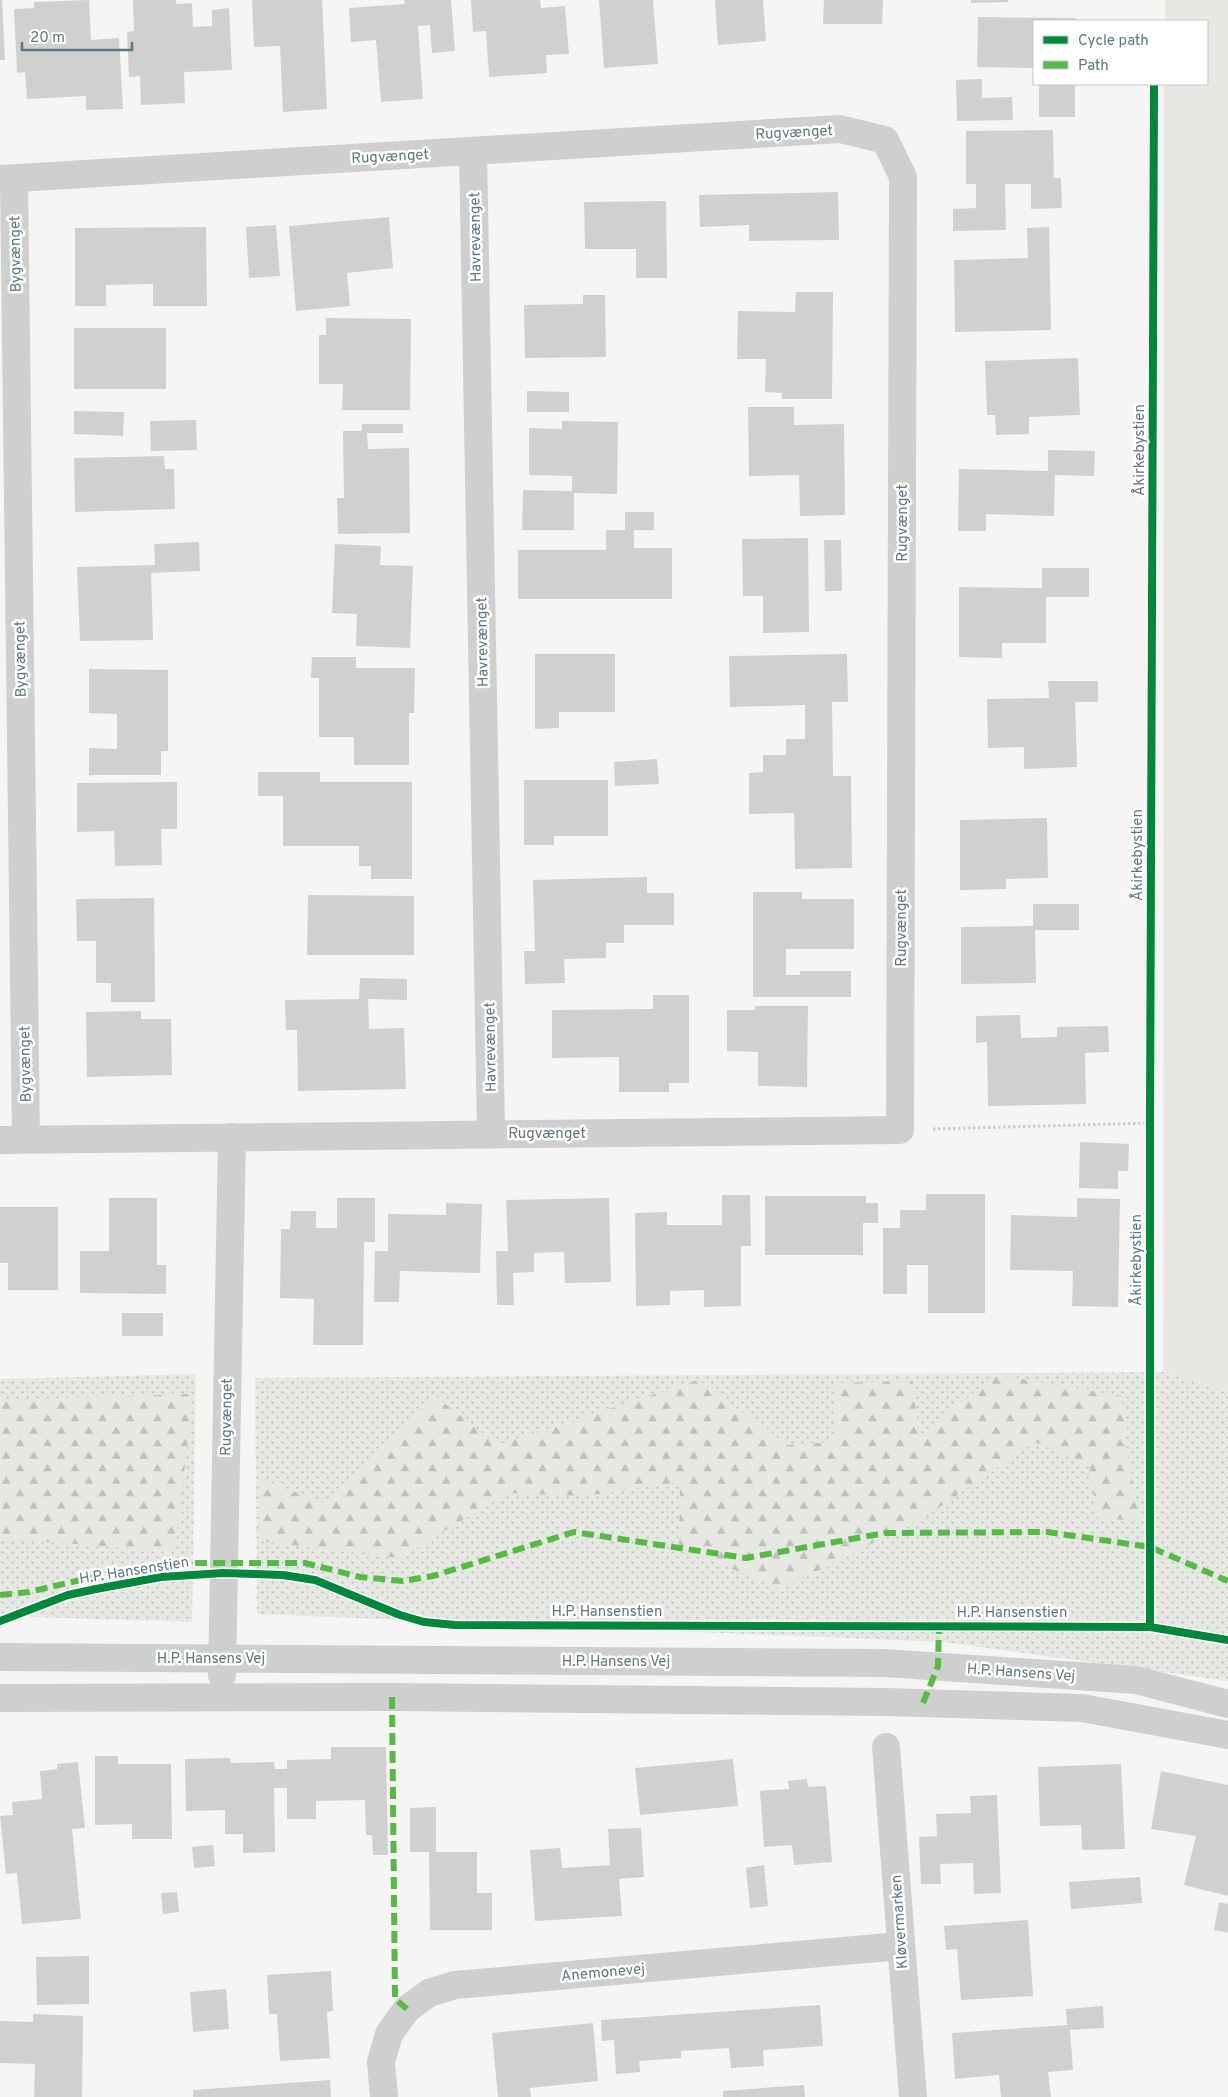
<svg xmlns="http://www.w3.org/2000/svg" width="1228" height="2097" font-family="Overpass,sans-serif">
	<defs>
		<pattern id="grass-dots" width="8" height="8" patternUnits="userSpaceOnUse" patternTransform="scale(1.25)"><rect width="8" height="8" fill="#e6e9e2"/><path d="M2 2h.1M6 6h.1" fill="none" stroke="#bec2bd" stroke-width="1.8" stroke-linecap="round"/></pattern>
		<pattern id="forest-firs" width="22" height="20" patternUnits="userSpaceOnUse" patternTransform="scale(1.25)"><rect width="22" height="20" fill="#e6e9e2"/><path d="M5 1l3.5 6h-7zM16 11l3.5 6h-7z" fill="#bec2bd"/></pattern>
	</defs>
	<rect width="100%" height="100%" fill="#f6f5f4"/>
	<path fill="url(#grass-dots)" d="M1163,1372L1228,1391V1681L943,1642L257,1614L255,1378Z
		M196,1374L192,1622L0,1616V1379Z"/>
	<path fill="url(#forest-firs)" d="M997,1375L1122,1396L1127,1453L1140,1520L1098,1519L1089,1466L1035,1442L925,1517L781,1589L679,1547L680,1482L585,1496L507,1493L400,1558L260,1541V1479L328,1504L435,1396L498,1445L698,1380L787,1445L836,1442V1383L912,1381L919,1436Z
		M193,1394L175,1552L0,1538V1400Z"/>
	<path fill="#e6e9e2" d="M1165,0H1228V1391L1163,1372L1164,84H1207V21H1165Z"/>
	<path fill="#cfd1d1" d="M0,0H2L5,60H0Z
		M89,0L91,40L119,38L123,109L86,110V96L27,99L25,72L17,73L14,9L34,8V2Z
		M133,0H176V4L192,3L193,27L212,26V10L229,8L232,70L184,72L185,103L141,105L140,76L129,77L127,32L134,31Z
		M252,0H322L327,109L283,112L280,46L254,47Z
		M404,0H451L455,51L432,53L430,25L418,26L423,99L381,102L376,40L351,42L349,8L405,4Z
		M471,0H540L541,8L565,6L569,54L546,55L547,73L489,77L486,31L473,32Z
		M599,0H653L658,64L604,68Z
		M715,0H763L766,41L718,45Z
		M824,0H883L882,24H823Z
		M971,0H1008V2L971,3Z
		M978,17L1076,18V21H1034V68L977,67Z
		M982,79V98L1012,97L1013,120L957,121L956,80Z
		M1039,84H1075V117H1039Z
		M1053,130L1054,178H1061L1062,208L1031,209V184H1005L1006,230L953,231V209L976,208V184H966V131Z
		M838,192L839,240L749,241V225L700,227L699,195Z
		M666,201L667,278H636V249H585L584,202Z
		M389,217L393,268L347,273L350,306L296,311L289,226Z
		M276,225L280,276L249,278L246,227Z
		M206,227L207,306H153V284L106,285V306H75V228Z
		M1049,227L1051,330L955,332L954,260L1028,258L1027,228Z
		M796,292H833L832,399H782V393L765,392L766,359H737L738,311L795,312Z
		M583,295H605L606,357L525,358L524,305L583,304Z
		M326,318L411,319L410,410H342L343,384H319V335H326Z
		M74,328H166V389H74Z
		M1078,358L1080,415L1029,417V434L996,435L995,415H987L985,361Z
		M527,391L569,392V412H527Z
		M748,407H794V425L844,424L845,515L800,516L799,475L749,476Z
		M74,411L124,412L123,436L74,434Z
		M196,420L197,450L151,451L150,421Z
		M562,421L618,422L617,494L574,493V530H522L523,490L572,491V476L529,475V428L562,429Z
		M362,424H403V433H367L368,449L409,448L410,533L338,534L337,498H344L343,431H362Z
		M1048,450L1095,451L1094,476L1055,475L1054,516L986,514V531H958L959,469L1048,471Z
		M164,456L165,469H174L175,509L75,512L74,458Z
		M625,512H654V530H634V548H672V599H518V550H606V530H625Z
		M808,538L809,632L763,633V596H743L742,539Z
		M824,540H841L842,591H825Z
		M199,542L200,571L151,573L153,640L80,641L77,567L155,565L154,544Z
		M335,544L381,546L380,565L413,566L410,648L356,646L357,614L332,613Z
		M1042,568H1089V597H1046V643H1002V658L959,657V587L1042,588Z
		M535,654H615V712H559V728L535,729Z
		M847,654L848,702H832L833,776H851L852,868L795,869L794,813L749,814V773L763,772V755H786V739H805V705L730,707L729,656Z
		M312,657H356V668H415L414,713H409V765H354V737H319V678H311Z
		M89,669L168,670V751H161V775H89V748L117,749V714L89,713Z
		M1048,681H1098V702H1075L1077,767L1024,769V747L988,748L987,699L1049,698Z
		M657,759L659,784L615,786L614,762Z
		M258,772H320V782H412V879H371V866H359V846H283V796H258Z
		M524,780H608V836H554V845H524Z
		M177,782V829H161L162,865L115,866L114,831L77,832V783Z
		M1047,818L1048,878L1006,879V889L960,890V820Z
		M647,877V893H674V925H624V943H606V958L564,959L565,983L525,984L524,951H535L533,880Z
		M753,892H802V899H854V949H786V975H800V971H851V997H753Z
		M308,895L414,896V955H307Z
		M154,898L155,1002H111V983H96V941H77L76,899Z
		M1033,904H1079V930H1035L1036,983L961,984V927L1033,926Z
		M360,978L407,979V1000L368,999L369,1029L404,1028L406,1089L298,1091L297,1030H286L285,1000L359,999Z
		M653,995H689V1083H669V1092H619V1057L552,1058V1010L653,1009Z
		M755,1006H808L807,1087L758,1086V1052L727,1051V1010H755Z
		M141,1011V1019H171L172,1075L87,1077L86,1012Z
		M1020,1015L1021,1038L1057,1037V1027L1108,1026L1109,1052L1085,1053L1086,1104L988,1106L987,1042L976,1043V1016Z
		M1080,1142L1129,1144L1128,1171H1118V1189L1079,1188Z
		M926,1194H985V1313H928V1265H907V1294H883V1228H900V1210H926Z
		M722,1195H750L751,1246H741V1306L704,1307V1290L670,1291V1305L636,1306L635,1213L667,1212V1225H722Z
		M765,1196H866V1203H878V1223H863V1255H765Z
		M109,1198H157V1265H166V1294L80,1293V1251H109Z
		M337,1198H375V1242H364L363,1345H313L314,1299L280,1298L281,1229H290L291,1211H316V1228H337Z
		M609,1198L611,1282L565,1283L564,1252L534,1253V1272L513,1273L514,1305H497L496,1251H508L506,1200Z
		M1077,1198L1120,1199L1118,1307L1072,1306L1073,1271L1010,1270L1011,1215L1077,1217Z
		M446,1203L482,1204L480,1273L400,1271L399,1302H374L375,1251H388V1214L446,1215Z
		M0,1207H58V1290H8V1263H0Z
		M122,1313H163V1336H122Z
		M331,1747H386L388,1855H373L372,1835H366L365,1800L316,1801V1819H287V1788H274L275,1852L243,1853V1834H225V1810L186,1811L185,1759L230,1758L231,1763L274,1762L275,1769H287V1760L331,1759Z
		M95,1756H118V1764H171L172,1839H132V1824L95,1825Z
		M733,1759L738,1806L640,1815L635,1768Z
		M78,1762L85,1828L72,1829L81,1919L22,1924L17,1873L6,1874L0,1816L13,1815L12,1802L42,1799L40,1771L57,1769V1764Z
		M1121,1764L1125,1849L1082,1850L1081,1825L1040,1826L1038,1767Z
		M1161,1771L1228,1785V1896L1184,1885L1196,1836L1151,1829Z
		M807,1779L808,1787L826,1786L832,1862L794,1865L792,1845L764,1847L760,1791L789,1789L788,1781Z
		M997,1795L1001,1893L974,1894L973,1863L940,1864L941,1884H921L919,1837L937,1836L936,1814L971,1813L970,1796Z
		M436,1807V1852H477V1893H492V1930H430L429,1852H410V1808Z
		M641,1828L644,1877L619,1879L622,1916L535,1921L530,1850L560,1848L562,1868L610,1865L608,1829Z
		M213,1845L215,1866L194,1868L192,1847Z
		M764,1865L768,1906L750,1908L746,1868Z
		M1140,1877L1142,1903L1071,1909L1069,1882Z
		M177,1892L179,1912L163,1914L161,1893Z
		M1219,1902L1228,1904V1933L1214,1930Z
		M1028,1920L1033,1996L961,2000L957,1949L946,1950L944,1926Z
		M89,1956V2004L37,2005L36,1957Z
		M331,1971L333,2011L327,2012L330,2058L280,2061L277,2014H269L267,1975Z
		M226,1989L229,2029L193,2032L190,1992Z
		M820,2005L823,2046L763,2050L764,2066L731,2068L729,2048L681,2051V2058L639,2061L640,2072L616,2074L614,2040L602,2041L601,2020Z
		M1103,2006L1104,2028L1070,2030L1073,2070L1048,2072L1051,2097H1001L999,2075L955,2079L952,2033L1067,2025L1066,2009Z
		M33,2014L83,2016L82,2097H34L35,2064L0,2063V2021L33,2022Z
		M593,2023L598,2081L530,2088L531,2097H498L492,2033Z
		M330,2080L331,2097H193V2090Z
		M804,2085L805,2097H723V2091Z"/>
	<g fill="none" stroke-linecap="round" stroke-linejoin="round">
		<path stroke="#cccdce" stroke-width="3" stroke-dasharray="2.5 2.5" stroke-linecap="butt" d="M933,1129L1150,1123"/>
		<path stroke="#cecfcf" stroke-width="28" d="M473,151L491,1133
			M0,179L840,129L885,140L903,177L900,1130L0,1140
			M14,179L26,1139
			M0,1657L884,1663L1136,1680L1228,1704
			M222,1675L232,1137
			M0,1698L392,1697L886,1702L1082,1708L1228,1735
			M886,1747L913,2097
			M384,2097L381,2062L389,2034L407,2009L429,1993L455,1985L901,1946"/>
		<path stroke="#58b947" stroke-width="6" stroke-dasharray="12 6" stroke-linecap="butt" d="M0,1595L29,1592L102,1575L139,1569L197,1563H305L360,1577L403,1581L433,1576L574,1532L746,1558L885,1533L1047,1532L1150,1547L1228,1581
			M392,1697L395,1999L407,2009
			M923,1703L938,1666L939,1625"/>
		<g stroke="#fff" stroke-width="11">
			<path id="cycleway" d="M0,1621L68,1595L96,1589L161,1577L223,1573L283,1575L315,1580L400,1615L424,1622L455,1625L1150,1627L1228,1640
				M1150,1627V1123L1154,84"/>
		</g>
		<use href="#cycleway" stroke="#00873e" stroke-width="8"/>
	</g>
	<g text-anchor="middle" stroke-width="5" stroke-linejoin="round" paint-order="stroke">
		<g font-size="15" fill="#5f7781" stroke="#fff">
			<text transform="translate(794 132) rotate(-3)" y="5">Rugvænget</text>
			<text transform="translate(390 156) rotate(-3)" y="5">Rugvænget</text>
			<text transform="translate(475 237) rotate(-91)" y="5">Havrevænget</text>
			<text transform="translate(15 254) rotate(-91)" y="5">Bygvænget</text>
			<text transform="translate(1139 450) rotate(-90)" y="5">Åkirkebystien</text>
			<text transform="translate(902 523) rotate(-90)" y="5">Rugvænget</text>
			<text transform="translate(482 642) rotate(-91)" y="5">Havrevænget</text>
			<text transform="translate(20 659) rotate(-91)" y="5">Bygvænget</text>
			<text transform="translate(1137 855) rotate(-90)" y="5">Åkirkebystien</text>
			<text transform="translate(901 928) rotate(-90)" y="5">Rugvænget</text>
			<text transform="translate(490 1047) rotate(-91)" y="5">Havrevænget</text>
			<text transform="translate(25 1064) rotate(-91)" y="5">Bygvænget</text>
			<text x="547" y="1138">Rugvænget</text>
			<text transform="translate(1136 1260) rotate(-90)" y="5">Åkirkebystien</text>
			<text transform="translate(226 1417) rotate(-89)" y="5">Rugvænget</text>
			<text transform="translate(134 1570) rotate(-9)" y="5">H.P. Hansenstien</text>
			<text x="607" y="1616">H.P. Hansenstien</text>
			<text x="1012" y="1617">H.P. Hansenstien</text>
			<text x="211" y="1663">H.P. Hansens Vej</text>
			<text x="616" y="1666">H.P. Hansens Vej</text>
			<text transform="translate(1021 1672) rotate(4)" y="5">H.P. Hansens Vej</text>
			<text transform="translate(899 1922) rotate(-94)" y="5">Kløvermarken</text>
			<text transform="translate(603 1972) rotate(-5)" y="5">Anemonevej</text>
		</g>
	</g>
	<rect x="1033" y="20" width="175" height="65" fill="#ffffff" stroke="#bfc9cd"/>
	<rect x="1043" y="36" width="25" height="8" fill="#00873e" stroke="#bfc9cd"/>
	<text x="1078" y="45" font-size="15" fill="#5f7781">Cycle path</text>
	<rect x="1043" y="61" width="25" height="8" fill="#58b947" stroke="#bfc9cd"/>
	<text x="1078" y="70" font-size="15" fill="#5f7781">Path</text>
	<path d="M22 42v8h110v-8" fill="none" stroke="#5f7781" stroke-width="2.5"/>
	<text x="30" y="42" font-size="15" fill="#5f7781" stroke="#ffffff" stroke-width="4" paint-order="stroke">20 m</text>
</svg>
